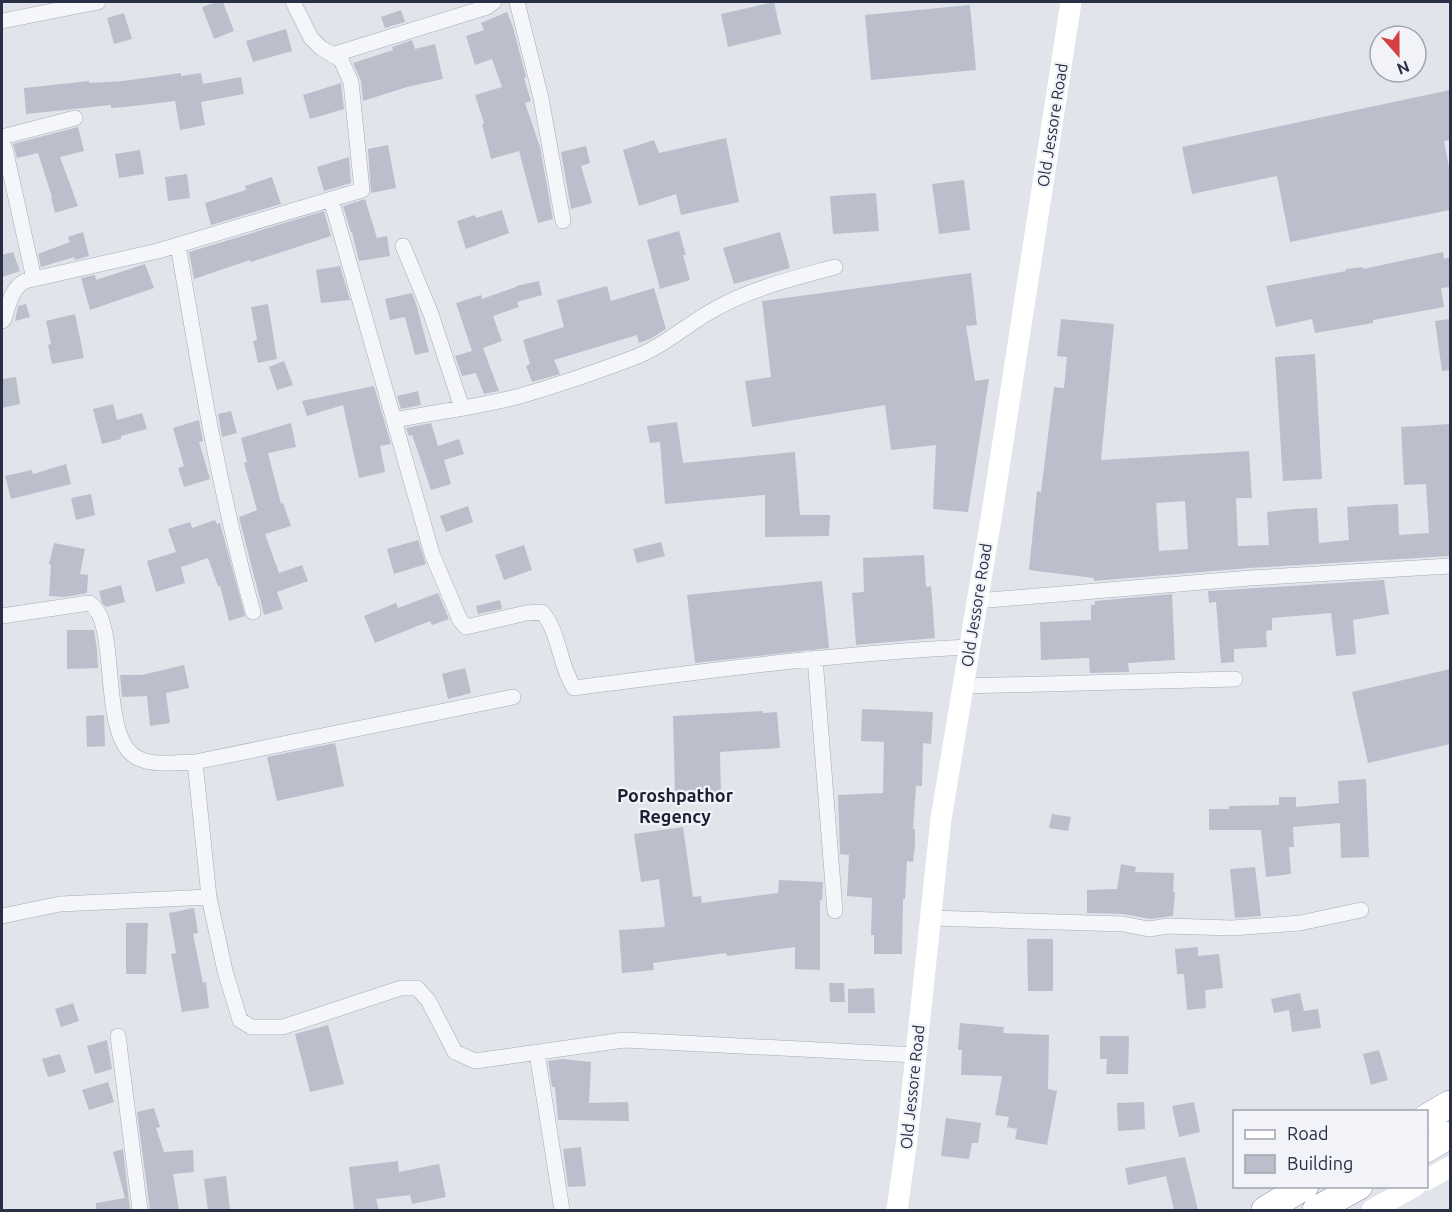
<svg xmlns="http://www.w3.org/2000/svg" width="1452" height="1212" font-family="Ubuntu,sans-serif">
	<rect width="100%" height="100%" fill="#e2e4eb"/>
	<path fill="#bbbfcb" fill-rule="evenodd" d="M217,2H223L234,31L214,39L202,7Z
		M774,2L781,34L728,47L721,14Z
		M970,5L976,70L871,80L865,15Z
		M401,10L405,22L385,28L381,17Z
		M507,12L513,27L526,77L524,78L531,101L525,103L540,147L553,219L538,223L519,151L491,159L482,124L484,123L475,95L502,87L492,59L475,65L466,36L484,30L481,23Z
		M124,13L132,39L114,44L107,18Z
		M286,29L292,51L253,62L246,41Z
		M412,40L415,49L435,44L443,79L407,87L363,101L361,81L353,63L393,50L392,47Z
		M181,73V76L201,73L203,84L241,77L244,94L201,102L205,125L180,130L175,101L125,107L111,108V105L26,114L24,88L89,81V83L123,81Z
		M341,83L344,109L310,119L303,95Z
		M1450,90V140L1444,141L1450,173V210L1290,242L1277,176L1192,194L1182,147Z
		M78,127L84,151L60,157L78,206L55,213L51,197H52L38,153L17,158L13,144Z
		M726,138L739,202L681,215L676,194L639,206L623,150L654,140L659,153Z
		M388,145L396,188L371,193L368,149Z
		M586,146L590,163L581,166L592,203L571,209L561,152Z
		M140,150L144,174L119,178L115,154Z
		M349,157L351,183L324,191L317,167Z
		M187,174L190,198L168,201L165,177Z
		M272,177L281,204L211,225L205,203L246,190L245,186Z
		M964,180L970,230L939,234L932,184Z
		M876,193L879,231L833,234L830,196Z
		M365,199L377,238L387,236L390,256L359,261L352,232H351L343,206Z
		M502,210L509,233L466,249L457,221L475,215L476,218Z
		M324,211L331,236L251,262L250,260L194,279L189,252Z
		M679,231L686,255H683L690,280L660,289L647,240Z
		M83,232L89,256L75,260L74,257L41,267L38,254L70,242L68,237Z
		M780,232L790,268L734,284L723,248Z
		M13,252L20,271L2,277V255Z
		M1443,252L1444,259L1450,257V287L1441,288L1444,307L1373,320V323L1315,333L1312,319L1276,327L1266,286L1346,271V269L1363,267V269Z
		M145,264L154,288L90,310L81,278L95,275L96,280Z
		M340,266L350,300L321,303L316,270Z
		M971,273L977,325L966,326L975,381L989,379L968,512L933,509L936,445L891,450L885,405L752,427L745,381L771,377L762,301Z
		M539,281L542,295L517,302L519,307L493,316L502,341L483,348L499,391L484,394L476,373L462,376L455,356L472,351L456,303L481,295L482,299L516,287V286Z
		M607,286L611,301L654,288L666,329L650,339L639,343L637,335L554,360L560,374L532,382L526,366L530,364L523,340L564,327L557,300Z
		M412,293L417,307L429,352L415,355L405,317L390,320L385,299Z
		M26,304L30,317L15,321L18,306Z
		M268,304L277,359L258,363L253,341L257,340L251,307Z
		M75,314L84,358L52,364L48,345L51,344L46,321Z
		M1061,319L1114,324L1101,460L1249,451L1252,498H1236L1238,546L1269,545L1267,512L1294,509L1317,508L1319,543L1349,540L1347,507L1375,505L1398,504L1399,535L1429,533L1426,484L1404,485L1401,427L1450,424V556L1249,568L1094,581V578L1029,570L1037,491L1041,492L1054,387L1064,388L1067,357L1057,356ZM1185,501L1188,549L1159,551L1156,503Z
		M1450,319V370L1442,371L1435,321Z
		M1315,354L1322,479L1283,481L1275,357Z
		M284,361L293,385L277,390L269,367Z
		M16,377L20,404L2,408V379Z
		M374,386L391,444L380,446L385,472L359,478L343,405L307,416L302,401Z
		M418,391L421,405L401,409L397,396Z
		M113,404L117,420L142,413L147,429L121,436V439L102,444L93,409Z
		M231,411L237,433L222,437L218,414Z
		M199,420L203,441L199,442L210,479L184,487L178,468L184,466L173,428Z
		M677,422L683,463L795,452L800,515H830L829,536L765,537V495L665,504L660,442L650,443L647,426Z
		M291,423L296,447L268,453L281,504L283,503L291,526L265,534L279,573L302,565L308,581L277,592L283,609L264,615L239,517L257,510L244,463L247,462L241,438Z
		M431,423L438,446L459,439L464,454L444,460L451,484L431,490L412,435L409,436L406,428Z
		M66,464L71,484L11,499L5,476L32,470L33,474Z
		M91,494L95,515L76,520L71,498Z
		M468,506L473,522L446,532L440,516Z
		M215,520L217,524L220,523L245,616L229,621L220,586H218L208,558L181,567L185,583L156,592L147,561L176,552L168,529L190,522L192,528Z
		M418,540L426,564L394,574L387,549Z
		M661,542L665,556L637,563L633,549Z
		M54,543L85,549L80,574L88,575L87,593L65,597L49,596L51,565L49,564Z
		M524,545L532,570L504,580L495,555Z
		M924,555L926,587L931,586L935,638L856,645L852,593L864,592L863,558Z
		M1384,580L1389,614L1353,620L1356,654L1336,656L1331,613L1272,618V630L1266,631L1267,647L1234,649V662L1221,663L1216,602L1209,603L1208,591Z
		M822,581L829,648L695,663L687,595Z
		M121,585L125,602L106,607L102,603L99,591Z
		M438,593L449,619L432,625L430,621L375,643L364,616L396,603L398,608Z
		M1172,594L1175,660L1128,663L1129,672L1090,673L1089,658L1041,660L1040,622L1091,620V605H1095V601Z
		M500,600L502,609L478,614L476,606Z
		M67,630H94L97,650L98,668L67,669Z
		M184,665L189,688L166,693L170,723L150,726L147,696L122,697L120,675H142Z
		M465,668L471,693L448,699L442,674Z
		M1450,669V744L1368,763L1352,692Z
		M862,709L933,712L931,744L923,743L922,786H916L913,829H915V845L913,862L907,861L905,899H903L902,954H874V935H871L872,898L847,896L849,855L840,854L838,795L883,793L884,742L861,741Z
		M763,711V713L777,712L780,748L720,752L721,792L675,794L673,716Z
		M104,715L105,746L87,747L86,716Z
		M335,743L344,786L277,801L267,757Z
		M1366,779L1369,857L1341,858L1340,823L1293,827L1294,847H1289L1291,874L1266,877L1261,830H1209V809H1229V806L1279,805V797H1296V807L1339,803L1338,781Z
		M1052,814L1071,817L1068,831L1049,828Z
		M683,827L693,897L701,896L702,903L778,893L779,880L823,882L822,900H820V970L795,969V947L727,956L726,953L653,963L654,970L622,973L619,930L665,927L659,879L641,882L634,834Z
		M1121,864L1136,867L1135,872L1174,873L1173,892H1175L1173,916L1150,919L1123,914L1087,913V890L1117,889Z
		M1255,867L1261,916L1235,918L1230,869Z
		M194,908L198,933L193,934L203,983L206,982L209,1008L182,1012L171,954L176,953L169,913Z
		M126,923H148L146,974H126Z
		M1027,939H1053V991H1028Z
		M1198,947V956L1219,954L1223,988L1205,990L1206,1008L1187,1010L1184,974H1177L1175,949Z
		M829,983H844L845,1002H830Z
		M874,988L875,1013H848V989Z
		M1300,993L1304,1011L1318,1009L1321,1028L1292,1032L1289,1010L1274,1013L1271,999Z
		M73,1003L79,1021L61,1027L55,1009Z
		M960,1023L1004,1027L1003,1033L1049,1035L1048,1089L1057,1091L1047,1145L1015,1139L1017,1129L1007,1127L1009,1117L995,1115L1002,1076L961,1075L962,1050H958Z
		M328,1025L344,1084L310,1092L295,1034Z
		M1100,1036H1129L1128,1074H1106L1107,1059H1100Z
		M107,1040L112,1069L95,1074L87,1046Z
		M1379,1050L1388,1080L1371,1085L1363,1054Z
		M60,1054L66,1072L48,1077L42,1059Z
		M562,1059L591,1062L589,1103L628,1102L629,1121L558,1120L555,1087H552L548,1061Z
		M108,1082L114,1102L89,1110L82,1090Z
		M1144,1102L1145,1129L1118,1131L1117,1103Z
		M1194,1102L1200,1132L1179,1137L1172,1106Z
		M154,1108L160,1127L156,1128L164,1152L193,1150L194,1172L173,1174L179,1210H150L137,1112Z
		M946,1118L981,1123L978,1143H972L969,1159L941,1156Z
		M581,1147L586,1186L568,1187L563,1149Z
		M123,1149L130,1210H96V1203L125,1198L113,1152Z
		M1185,1157L1198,1210H1174L1166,1176L1128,1185L1125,1168Z
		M398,1161L399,1172L439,1164L446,1197L412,1204L410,1195L376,1199L379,1210H354L349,1167Z
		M226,1176L230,1210H208L204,1179Z"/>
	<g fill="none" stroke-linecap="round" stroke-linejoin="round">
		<g stroke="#a7aab6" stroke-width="16">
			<path id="street" d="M517,2L541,98L563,221
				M2,21L98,2
				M332,55L487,7L494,2
				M2,137L75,118
				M2,145L5,149L34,279
				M331,199L432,554L460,620L466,627L526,613L542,612C560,633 559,665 574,688C706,671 837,653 970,647
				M178,245C199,368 219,491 253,612
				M403,246L431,314L462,408
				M2,321L4,319C9,304 11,289 25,281L158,251L362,190L351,82L341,60L321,48L311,38L293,2
				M395,420C436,412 479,407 520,396C558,385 596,372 633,358C663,347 687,324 715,309C752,288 795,278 835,267
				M977,601L1250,578L1450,566
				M2,616L89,603C122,620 96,742 140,759C156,766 178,762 195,762L209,897
				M815,658L835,911
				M963,686L1235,679
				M195,762L513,697
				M2,916L60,904L209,897L225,971L240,1020L251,1027H283L401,988H417L428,1000L455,1052L475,1061L624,1040L916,1055
				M931,918L1123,924L1149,929L1168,926L1232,928L1300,923L1361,910
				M118,1036L140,1210
				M537,1053L562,1210"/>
		</g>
		<g stroke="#888fa2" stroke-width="28">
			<path id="highway" d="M1426,1118L1450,1104
				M1426,1149L1450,1135
				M1265,1210L1305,1186
				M1316,1210L1359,1186"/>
		</g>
		<use href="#street" stroke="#f5f6f9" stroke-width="15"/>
		<path stroke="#fff" stroke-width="21" d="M1426,1180L1450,1167
			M897,1210L907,1139L941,819L991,519L1071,2
			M1372,1210L1415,1186"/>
		<use href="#highway" stroke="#fff" stroke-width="27"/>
	</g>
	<g text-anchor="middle" stroke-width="4.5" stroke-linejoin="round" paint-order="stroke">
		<g font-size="16" fill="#292f44" stroke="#f1f3f8">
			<text transform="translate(1052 125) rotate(-81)" y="6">Old Jessore Road</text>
			<text transform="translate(976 605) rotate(-81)" y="6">Old Jessore Road</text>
			<text transform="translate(912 1087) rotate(-84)" y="6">Old Jessore Road</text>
		</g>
		<g font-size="18" font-weight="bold" fill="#1b2035" stroke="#f1f3f8">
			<text x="675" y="802">Poroshpathor<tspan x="675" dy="21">Regency</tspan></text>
		</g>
	</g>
	<rect width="1452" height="1212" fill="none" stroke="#292f44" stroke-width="6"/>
	<rect x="1233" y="1110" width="195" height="78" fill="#f1f3f8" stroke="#a1a5b0" stroke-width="1.5"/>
	<rect x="1245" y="1130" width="30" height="9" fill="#ffffff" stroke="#a1a5b0" stroke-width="1.5"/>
	<text x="1287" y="1140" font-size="18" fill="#292f44">Road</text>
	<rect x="1245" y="1155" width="30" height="18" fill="#bbbfcb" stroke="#a1a5b0" stroke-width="1.5"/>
	<text x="1287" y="1170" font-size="18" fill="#292f44">Building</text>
	<g transform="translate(1398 54) rotate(159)"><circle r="28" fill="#f1f3f8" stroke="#a1a5b0" stroke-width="1.5"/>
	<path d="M0-4.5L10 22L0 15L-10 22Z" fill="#d54143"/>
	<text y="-9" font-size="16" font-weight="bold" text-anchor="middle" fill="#292f44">N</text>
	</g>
</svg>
